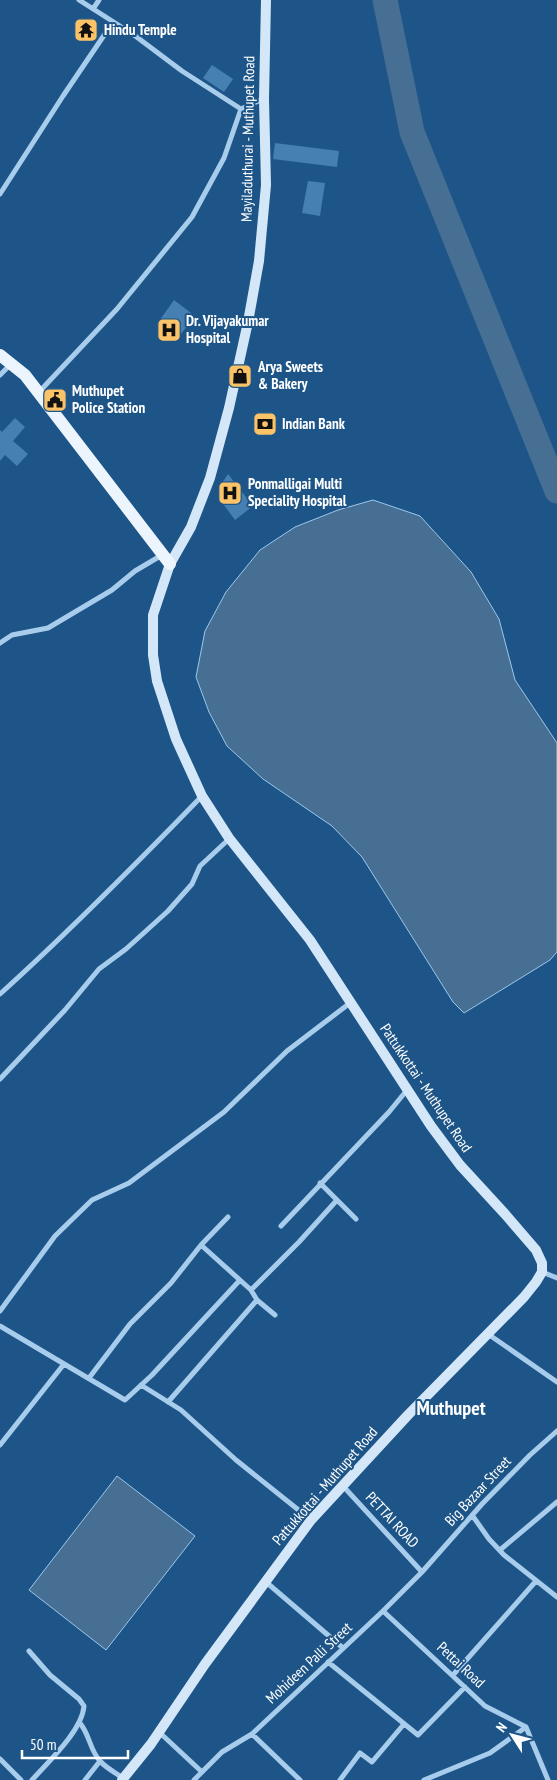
<svg xmlns="http://www.w3.org/2000/svg" width="557" height="1780" font-family="'PT Sans Narrow',sans-serif">
	<rect width="100%" height="100%" fill="#1e5588"/>
	<path fill="#476e93" stroke="#9bc8ed" d="M373,500L420,516L471,572L499,619L515,680L557,743V952L550,960L464,1013L453,1002L362,857L332,826L263,779L227,746L209,712L196,677L205,631L226,592L260,550L295,527L338,510Z
		M117,1476L195,1536L106,1650L29,1590Z"/>
	<g fill="none" stroke-linecap="round" stroke-linejoin="round">
		<path stroke="#476e93" stroke-width="25" d="M385,0L412,132L557,491"/>
	</g>
	<path fill="#467fb1" d="M212,65L233,79L224,92L203,78Z
		M275,143L339,151L337,167L273,159Z
		M308,181L325,183L320,216L302,213Z
		M174,300L195,316L177,339L157,324Z
		M15,418L25,427L13,441L28,454L17,466L5,455L0,461V430L2,432Z
		M228,474L253,506L235,520L218,497V489Z"/>
	<g fill="none" stroke-linecap="round" stroke-linejoin="round">
		<path stroke="#a8cceb" stroke-width="5" d="M79,0L134,35L182,71L241,109
			M93,9L99,0
			M0,194L63,96L113,22
			M0,375L11,364
			M39,392L117,309L192,217L224,158L241,109L263,99
			M0,643L12,635L48,628L112,590L135,571L162,555
			M0,994C70,931 136,864 202,796
			M0,1079L65,1010L99,969L126,949L168,911L192,884L200,866L229,839
			M320,1183L356,1219
			M281,1226L389,1112L407,1090
			M201,1245L251,1290L257,1300L275,1315
			M542,1272L557,1278
			M251,1290L299,1242L337,1200
			M0,1311L55,1236L92,1200L129,1183L224,1112L287,1051L350,1003
			M0,1326L125,1400L152,1375L240,1280
			M488,1334L557,1382
			M89,1378L130,1324L171,1283L201,1245L228,1217
			M141,1385L181,1410L236,1460L311,1520
			M168,1402L257,1300
			M0,1445L64,1364
			M343,1486L422,1572
			M472,1515L489,1539L504,1555L557,1597
			M500,1550L557,1502
			M266,1582L343,1648
			M383,1611L485,1706L526,1727L548,1780
			M29,1651L50,1675L79,1699L84,1706C82,1731 48,1762 32,1780
			M328,1662L418,1735L465,1687
			M453,1675L536,1581
			M79,1722C90,1734 89,1749 100,1761C106,1768 116,1773 123,1778
			M159,1732L202,1772
			M252,1734L300,1780
			M0,1759L21,1780
			M85,1780L100,1761
			M194,1780L222,1752L252,1734L383,1611L422,1572L482,1504L530,1455L557,1431
			M340,1780L360,1753L372,1762L404,1724
			M424,1780L490,1753L526,1727"/>
		<path stroke="#d4e7f8" stroke-width="10" d="M122,1780L151,1744L205,1664L311,1520L408,1415L524,1297L536,1282L542,1272V1263L536,1250L505,1214L460,1165L431,1126L310,940L229,838L202,796L176,739L157,681L153,655V615L170,564L191,527L210,478L229,408L248,322L259,261L266,185L264,99L266,0"/>
		<path stroke="#ecf5fe" stroke-width="12" d="M0,355L25,375L170,564"/>
	</g>
	<defs>
		<g id="temple-square" transform="scale(1.25)"><rect x="-9" y="-9" width="18" height="18" rx="4" fill="#fac367" stroke="#1e5588"/><path d="M0-6L5-2H3V0L6.5 2.5H4V6H1.5V3h-3V6H-4V2.5H-6.5L-3 0V-2H-5Z" fill="#111"/></g>
		<g id="hospital-square" transform="scale(1.25)"><rect x="-9" y="-9" width="18" height="18" rx="4" fill="#fac367" stroke="#1e5588"/><path d="M-5-5h3v3.5h4V-5h3V5h-3V1.5h-4V5h-3Z" fill="#111"/></g>
		<g id="shop-square" transform="scale(1.25)"><rect x="-9" y="-9" width="18" height="18" rx="4" fill="#fac367" stroke="#1e5588"/><path d="M-5-2.5h2.3a2.7 3.5 0 0 1 5.4 0H5L5.5 6h-11ZM-1.5-2.5h3a1.5 2.3 0 0 0-3 0Z" fill="#111"/></g>
		<g id="civic-square" transform="scale(1.25)"><rect x="-9" y="-9" width="18" height="18" rx="4" fill="#fac367" stroke="#1e5588"/><path d="M-.6-6.5H3V-4.5H.6V-3L4-1V1h2V6H-6V1h2V-1L-.6-3ZM-1.2 2.5V6h2.4V2.5Z" fill="#111"/></g>
		<g id="bank-square" transform="scale(1.25)"><rect x="-9" y="-9" width="18" height="18" rx="4" fill="#fac367" stroke="#1e5588"/><path d="M-6-4H6V4H-6ZM0-2.3a2.3 2.3 0 1 0 0 4.6a2.3 2.3 0 1 0 0-4.6Z" fill="#111"/></g>
	</defs>
	<g fill-rule="evenodd">
		<use href="#temple-square" x="86" y="30"/>
		<use href="#hospital-square" x="169" y="330"/>
		<use href="#shop-square" x="240" y="376"/>
		<use href="#civic-square" x="55" y="400"/>
		<use href="#bank-square" x="265" y="424"/>
		<use href="#hospital-square" x="230" y="493"/>
	</g>
	<g text-anchor="middle" stroke-width="4" stroke-linejoin="round" paint-order="stroke">
		<g font-size="15" font-weight="bold" fill="#fff" stroke="#1e5588" text-anchor="start">
			<text x="104" y="35">Hindu Temple</text>
			<text x="186" y="326">Dr. Vijayakumar<tspan x="186" dy="17">Hospital</tspan></text>
			<text x="258" y="372">Arya Sweets<tspan x="258" dy="17">&amp; Bakery</tspan></text>
			<text x="72" y="396">Muthupet<tspan x="72" dy="17">Police Station</tspan></text>
			<text x="282" y="429">Indian Bank</text>
			<text x="248" y="489">Ponmalligai Multi<tspan x="248" dy="17">Speciality Hospital</tspan></text>
		</g>
		<g font-size="15" fill="#fff" stroke="#1e5588">
			<text transform="translate(248 139) rotate(-89)" y="5">Mayiladuthurai - Muthupet Road</text>
			<text transform="translate(426 1088) rotate(56)" y="5">Pattukkottai - Muthupet Road</text>
			<text transform="translate(325 1486) rotate(-49)" y="5">Pattukkottai - Muthupet Road</text>
			<text transform="translate(478 1491) rotate(-47)" y="5">Big Bazaar Street</text>
			<text transform="translate(392 1520) rotate(47)" y="5">PETTAI ROAD</text>
			<text transform="translate(309 1663) rotate(-43)" y="5">Mohideen Palli Street</text>
			<text transform="translate(461 1665) rotate(43)" y="5">Pettai Road</text>
		</g>
		<g font-size="20" font-weight="bold" fill="#fff" stroke="#1e5588">
			<text x="451" y="1415">Muthupet</text>
		</g>
	</g>
	<g transform="translate(512 1735) rotate(306)" stroke="#1e5588" stroke-width="4" paint-order="stroke">
	<path d="M0-4L9 19L0 12L-9 19Z" fill="#ffffff"/>
	<text y="-8" font-size="14" font-weight="bold" text-anchor="middle" fill="#ffffff">N</text>
	</g>
	<path d="M22 1750v8h106v-8" fill="none" stroke="#ffffff" stroke-width="2.5"/>
	<text x="30" y="1750" font-size="15" fill="#ffffff" stroke="#1e5588" stroke-width="4" paint-order="stroke">50 m</text>
</svg>
